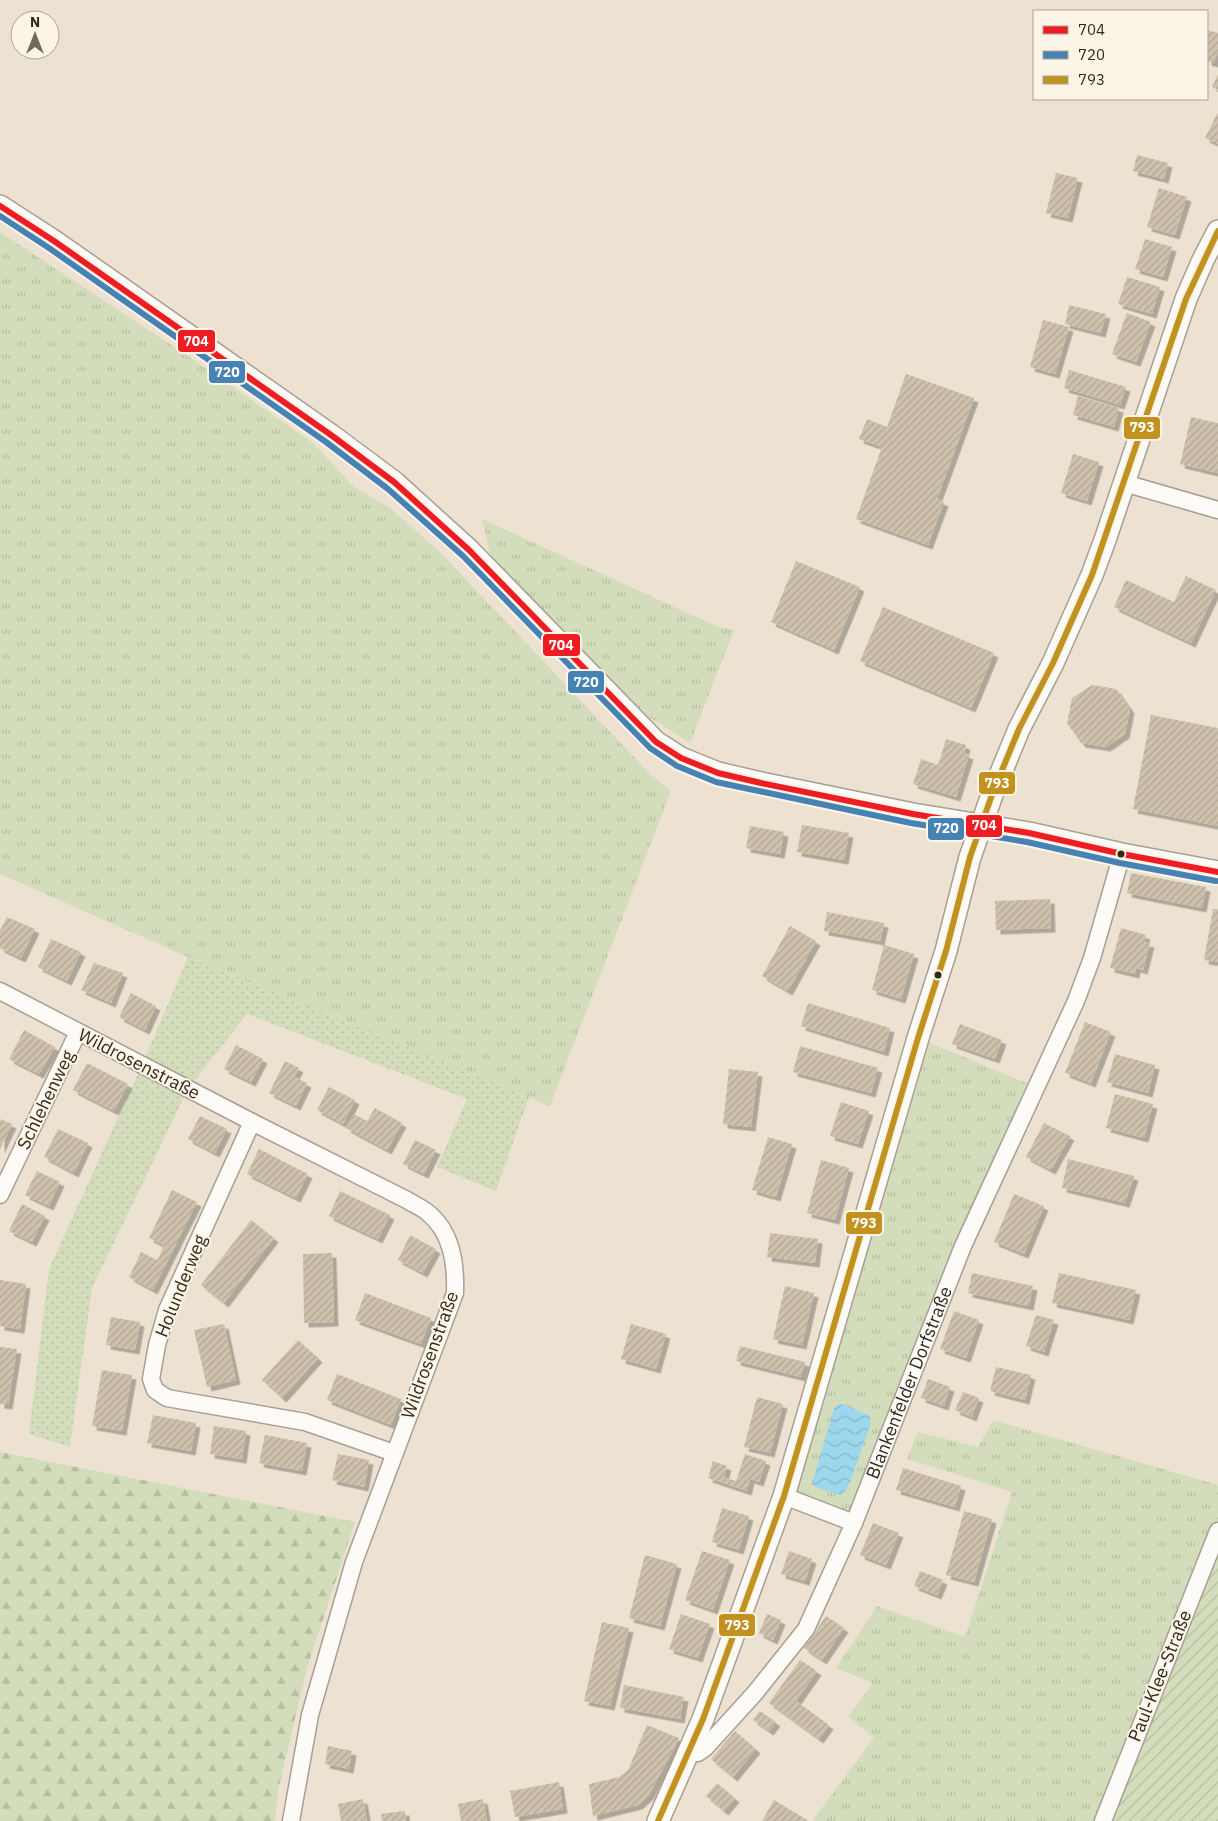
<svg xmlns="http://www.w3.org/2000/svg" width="1218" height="1821" font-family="'IBM Plex Sans',sans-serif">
	<defs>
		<pattern id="grass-tufts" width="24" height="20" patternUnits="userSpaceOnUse" patternTransform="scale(1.25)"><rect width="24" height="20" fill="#d4ddbb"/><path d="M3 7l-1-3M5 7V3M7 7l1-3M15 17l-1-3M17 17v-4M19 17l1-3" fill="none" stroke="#b6bea0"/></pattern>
		<pattern id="forest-firs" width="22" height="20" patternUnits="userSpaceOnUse" patternTransform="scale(1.25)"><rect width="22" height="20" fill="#d4ddbb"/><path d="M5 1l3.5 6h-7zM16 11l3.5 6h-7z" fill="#b6bea0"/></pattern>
		<pattern id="park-dots" width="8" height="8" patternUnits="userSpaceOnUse" patternTransform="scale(1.25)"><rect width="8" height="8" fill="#d4ddbb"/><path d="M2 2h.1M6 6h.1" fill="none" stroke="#b6bea0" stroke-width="1.8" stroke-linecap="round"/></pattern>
		<pattern id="garden-furrows" width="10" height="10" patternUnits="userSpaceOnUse" patternTransform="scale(1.25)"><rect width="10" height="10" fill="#d4ddbb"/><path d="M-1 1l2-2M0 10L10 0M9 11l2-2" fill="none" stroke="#b6bea0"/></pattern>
		<pattern id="water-waves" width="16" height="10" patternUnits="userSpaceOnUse" patternTransform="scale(1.25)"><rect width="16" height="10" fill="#9bd7ed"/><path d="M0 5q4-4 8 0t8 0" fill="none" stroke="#86b9cb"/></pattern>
		<pattern id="building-hatch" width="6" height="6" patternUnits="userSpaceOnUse" patternTransform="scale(1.25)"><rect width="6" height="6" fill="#cfc2ad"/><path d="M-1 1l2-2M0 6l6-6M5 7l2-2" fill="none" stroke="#b2a794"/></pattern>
		<filter id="shadow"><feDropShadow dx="4.5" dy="4.5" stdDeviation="0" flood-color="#0004"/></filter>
	</defs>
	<rect width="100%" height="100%" fill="#ede2d1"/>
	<path fill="url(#grass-tufts)" d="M0,232L194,360L313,443L354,487L389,507L441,553L649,773L671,791L550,1106L188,957L0,874Z
		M482,519L716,626L734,630L690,743L647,716L492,562Z
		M918,1038L1029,1084L854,1523L784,1496Z
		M993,1420L1218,1485V1531L1103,1821H812L874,1738L848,1717L873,1683L836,1668L877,1606L965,1637L1012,1492L907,1459L918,1432L978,1447Z"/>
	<path fill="url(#forest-firs)" d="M0,1452L355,1522L307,1668L278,1791L275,1821H0Z"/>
	<path fill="url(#park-dots)" d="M188,957L529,1097L496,1191L437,1167L467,1099L247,1014L188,1089L92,1288L70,1447L29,1434L49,1269L142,1065Z"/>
	<path fill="url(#garden-furrows)" d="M1218,1531V1821H1103Z"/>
	<path fill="url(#water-waves)" d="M839,1404L848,1406L870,1416V1426L850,1482L846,1490L840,1495L818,1488L812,1484L834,1408Z"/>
	<path fill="url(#building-hatch)" filter="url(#shadow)" d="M1207,30L1218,33V50L1214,63L1207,61Z
		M1218,74V90L1212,87Z
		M1218,112V144L1205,138Z
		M1137,155L1168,163L1164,179L1133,171Z
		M1056,173L1078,178L1068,218L1046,213Z
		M1159,188L1187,197L1175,235L1147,227Z
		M1145,239L1172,247L1163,277L1135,269Z
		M1127,277L1160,287L1152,314L1118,304Z
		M1069,305L1106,314L1101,333L1065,324Z
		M1127,313L1151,322L1136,362L1112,354Z
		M1043,320L1069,327L1055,374L1030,367Z
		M1069,370L1126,387L1120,405L1064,388Z
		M906,374L974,398L937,499L944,502L928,545L856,519L882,447L859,439L867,419L887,427Z
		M1078,396L1119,408L1114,427L1073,415Z
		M1191,417L1218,423V473L1180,464Z
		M1073,454L1099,462L1087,501L1061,493Z
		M796,561L860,587L834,650L771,622Z
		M1186,576L1216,590L1191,643L1114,607L1126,580L1174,602Z
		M883,607L994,653L971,708L860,661Z
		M1092,685L1116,689L1130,709L1125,734L1106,747L1081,743L1067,723L1072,698Z
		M1151,715L1218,728V826L1133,809Z
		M946,739L966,745L964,753L969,755L956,797L913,784L921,759L938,765Z
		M802,825L849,833L844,860L797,852Z
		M750,826L784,832L780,854L746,848Z
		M1131,873L1206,887L1202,908L1127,893Z
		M1050,899L1051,928L996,930L995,901Z
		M1213,909H1218V962L1204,960Z
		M827,912L884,923L880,941L824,931Z
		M7,917L35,929L21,958L0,948V931Z
		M790,926L816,941L788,991L762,976Z
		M1121,928L1146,935L1144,942L1150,943L1143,970L1136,968L1135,974L1110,968Z
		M51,939L81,952L67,981L38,967Z
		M884,945L914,954L901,999L872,990Z
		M94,963L123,973L111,1003L81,990Z
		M131,993L156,1006L145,1030L119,1017Z
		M808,1003L890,1028L884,1052L801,1026Z
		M1085,1022L1111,1032L1091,1083L1065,1073Z
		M960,1024L1002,1040L995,1059L952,1044Z
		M24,1030L55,1047L39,1074L9,1059Z
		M236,1045L263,1059L251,1082L224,1069Z
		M800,1046L878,1068L871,1093L793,1072Z
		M1115,1054L1155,1065L1148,1093L1107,1082Z
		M285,1061L299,1068L294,1077L307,1083L296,1106L269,1093Z
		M87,1063L128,1084L114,1111L73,1090Z
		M729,1069L758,1072L751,1127L723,1124Z
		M329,1087L355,1100L343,1124L317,1110Z
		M1115,1094L1153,1104L1144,1138L1106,1128Z
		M841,1102L869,1111L858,1144L830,1136Z
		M375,1108L402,1123L387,1150L346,1128L354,1114L367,1121Z
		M200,1116L227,1129L215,1153L188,1139Z
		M0,1119L12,1124L0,1149Z
		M1044,1123L1070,1136L1051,1170L1026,1157Z
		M58,1129L88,1143L74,1173L44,1157Z
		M768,1137L792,1144L776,1197L752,1190Z
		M415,1140L436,1150L424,1174L403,1164Z
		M259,1149L308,1174L296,1198L247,1174Z
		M1068,1159L1134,1176L1125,1203L1062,1188Z
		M821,1160L849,1168L835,1220L807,1213Z
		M37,1171L60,1182L49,1206L25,1195Z
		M172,1190L197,1202L153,1290L129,1277L141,1252L157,1260L159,1257L164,1245L149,1238Z
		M340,1191L390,1215L378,1239L329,1216Z
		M1014,1194L1044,1206L1024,1254L994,1242Z
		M22,1204L45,1216L32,1242L9,1231Z
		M251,1220L274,1238L224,1303L201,1285Z
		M770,1233L818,1239L815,1263L767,1257Z
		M410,1235L436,1249L423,1273L398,1260Z
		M332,1253L334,1322L304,1323L303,1254Z
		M972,1273L1033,1286L1029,1306L968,1293Z
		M1059,1273L1136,1290L1129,1320L1052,1303Z
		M0,1280L26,1284L20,1329L0,1326Z
		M785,1286L814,1293L802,1345L773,1339Z
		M365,1293L431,1318L421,1344L355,1320Z
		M954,1311L979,1320L966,1358L940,1349Z
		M1036,1315L1054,1320L1044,1352L1026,1346Z
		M111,1317L140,1322L135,1350L106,1345Z
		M224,1324L236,1380L207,1387L194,1330Z
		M631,1324L666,1334L656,1369L621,1359Z
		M298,1340L318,1358L282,1398L262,1380Z
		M740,1346L805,1362L801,1377L736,1361Z
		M0,1347L17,1349L8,1405L0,1404Z
		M996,1367L1031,1375L1025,1400L990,1391Z
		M102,1370L132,1375L122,1431L92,1426Z
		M337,1374L401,1399L391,1425L327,1400Z
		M928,1379L950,1387L944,1406L921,1398Z
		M963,1392L979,1398L972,1417L955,1410Z
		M757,1397L783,1404L770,1453L744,1447Z
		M153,1415L196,1423L191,1451L147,1443Z
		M214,1426L246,1431L242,1459L210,1454Z
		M265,1435L307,1443L302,1471L259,1463Z
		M338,1454L369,1460L364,1487L332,1480Z
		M745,1454L766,1461L759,1482L750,1479L747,1491L708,1478L713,1461L727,1466L724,1477L736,1481Z
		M903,1468L961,1486L955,1507L896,1490Z
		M722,1508L749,1516L739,1550L712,1542Z
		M964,1511L992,1519L974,1582L946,1575Z
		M873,1523L899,1533L886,1565L860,1555Z
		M702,1551L730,1560L713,1610L685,1600Z
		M789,1551L812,1559L805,1581L781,1574Z
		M645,1555L677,1564L660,1626L629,1618Z
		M920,1571L943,1580L937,1595L914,1586Z
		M681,1614L710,1624L698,1658L669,1649Z
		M767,1614L781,1620L773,1640L759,1633Z
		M826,1616L844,1628L822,1660L804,1648Z
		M602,1622L629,1628L610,1706L584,1701Z
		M800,1660L817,1671L796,1701L829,1725L819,1739L769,1703Z
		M624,1685L684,1697L680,1719L620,1708Z
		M760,1711L776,1722L769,1731L753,1720Z
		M647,1725L679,1738L649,1795L638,1805L593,1816L589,1784L619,1777L628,1770Z
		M735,1731L756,1749L733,1777L711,1759Z
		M328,1746L352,1751L349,1769L325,1764Z
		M559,1782L563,1809L515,1817L510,1791Z
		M717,1783L735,1798L724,1811L706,1796Z
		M363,1799L367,1821H341L338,1804Z
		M483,1799L487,1821H461L458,1804Z
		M774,1800L809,1821H762Z
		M405,1811L406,1821H382L381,1814Z"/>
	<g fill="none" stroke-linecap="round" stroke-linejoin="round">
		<g stroke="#a89f92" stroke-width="19">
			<g id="minor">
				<path d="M1124,483L1218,510"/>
				<path d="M0,991L252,1122L407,1200C413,1204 421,1207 427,1212C452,1232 456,1263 455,1293L354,1562L310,1715L291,1821"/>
				<path d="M252,1122L167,1310L157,1345L151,1379L155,1390L167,1398L305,1422L394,1453"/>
				<path d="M0,1195L78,1032"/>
				<path d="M784,1496L854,1523"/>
				<path id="s1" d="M689,1753H698L705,1748L755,1693L806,1629L854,1523L963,1246L1076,1001L1092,958L1122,854"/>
				<path d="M1103,1821L1218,1531"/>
			</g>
		</g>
		<g stroke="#a89f92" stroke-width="24">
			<path id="major" d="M0,206L54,241L331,435L394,482L469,550L656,742L681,758L718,773L761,783L913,814L1029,833L1122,854L1218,872
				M658,1821L703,1719L784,1496L918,1038L946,951L970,857L993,792L1019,729L1053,663L1092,575L1105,540L1186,299L1203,260L1218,231"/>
		</g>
		<use href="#minor" stroke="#fcfbf8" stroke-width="16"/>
		<use href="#major" stroke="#fcfbf8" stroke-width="21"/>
		<g stroke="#fcf4e7" stroke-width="10">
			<path id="bus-1" d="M0,206L54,241L331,435L394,482L469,550L656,742L681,758L718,773L761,783L913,814L1029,833L1122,854L1218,872"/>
		</g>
		<g stroke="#fcf4e7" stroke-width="10">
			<path id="bus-2" d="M0,216L49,248L326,442L388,489L463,556L650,748L677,766L716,782L911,823L1027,842L1120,863L1216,881"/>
		</g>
		<g stroke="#fcf4e7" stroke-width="10">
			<path id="bus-3" d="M658,1821L703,1719L784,1496L918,1038L946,951L970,857L993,792L1019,729L1053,663L1092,575L1186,299L1218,231"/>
		</g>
		<use href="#bus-1" stroke="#ee1d23" stroke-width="6"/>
		<use href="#bus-2" stroke="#4682b4" stroke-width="6"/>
		<use href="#bus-3" stroke="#c19220" stroke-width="6"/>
	</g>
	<g fill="#31291d" stroke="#fcf4e7" stroke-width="2">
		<circle cx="1121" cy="854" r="4.5"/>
		<circle cx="938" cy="975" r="4.5"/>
	</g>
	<g text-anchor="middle" stroke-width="4" stroke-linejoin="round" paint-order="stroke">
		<g font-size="18" fill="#31291d" stroke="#fcf4e7">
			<text transform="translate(139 1064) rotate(27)" y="6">Wildrosenstraße</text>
			<text transform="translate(46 1100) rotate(-64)" y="6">Schlehenweg</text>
			<text transform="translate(181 1286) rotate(-68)" y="6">Holunderweg</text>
			<text transform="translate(430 1355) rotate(-70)" y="6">Wildrosenstraße</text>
			<text dy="6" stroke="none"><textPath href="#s1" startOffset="441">Blankenfelder Dorfstraße</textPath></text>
			<text transform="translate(1160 1676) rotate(-68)" y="6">Paul-Klee-Straße</text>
		</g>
	</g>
	<g stroke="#fcf4e7" stroke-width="2">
		<rect x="177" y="329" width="39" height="24" rx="5" fill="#ee1d23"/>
		<rect x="208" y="360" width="38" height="24" rx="5" fill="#4682b4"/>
		<rect x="1123" y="416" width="38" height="24" rx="5" fill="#c19220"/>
		<rect x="542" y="633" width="39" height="24" rx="5" fill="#ee1d23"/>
		<rect x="567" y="670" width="38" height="24" rx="5" fill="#4682b4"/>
		<rect x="978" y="771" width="38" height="24" rx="5" fill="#c19220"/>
		<rect x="965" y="814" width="38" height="24" rx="5" fill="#ee1d23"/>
		<rect x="927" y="817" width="38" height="24" rx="5" fill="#4682b4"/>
		<rect x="845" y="1211" width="38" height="24" rx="5" fill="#c19220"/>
		<rect x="718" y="1613" width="38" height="24" rx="5" fill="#c19220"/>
	</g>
	<g font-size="14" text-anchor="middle" font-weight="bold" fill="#fff">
		<text x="196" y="346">704</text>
		<text x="227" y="377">720</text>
		<text x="1142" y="432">793</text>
		<text x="561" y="650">704</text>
		<text x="586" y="687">720</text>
		<text x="997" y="788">793</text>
		<text x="984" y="830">704</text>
		<text x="946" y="833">720</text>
		<text x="864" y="1228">793</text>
		<text x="737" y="1630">793</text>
	</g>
	<rect x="1033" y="10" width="175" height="90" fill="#fcf4e7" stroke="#aba396"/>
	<rect x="1043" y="26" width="25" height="8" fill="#ee1d23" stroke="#aba396"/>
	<text x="1078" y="35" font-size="15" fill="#31291d">704</text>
	<rect x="1043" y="51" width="25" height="8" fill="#4682b4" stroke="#aba396"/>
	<text x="1078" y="60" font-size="15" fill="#31291d">720</text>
	<rect x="1043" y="76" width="25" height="8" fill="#c19220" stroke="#aba396"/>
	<text x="1078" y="85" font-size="15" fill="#31291d">793</text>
	<g transform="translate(35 35)"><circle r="24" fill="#fcf4e7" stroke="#aba396"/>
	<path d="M0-4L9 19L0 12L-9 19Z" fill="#736a5c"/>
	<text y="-8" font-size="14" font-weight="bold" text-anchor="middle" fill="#31291d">N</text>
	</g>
</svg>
